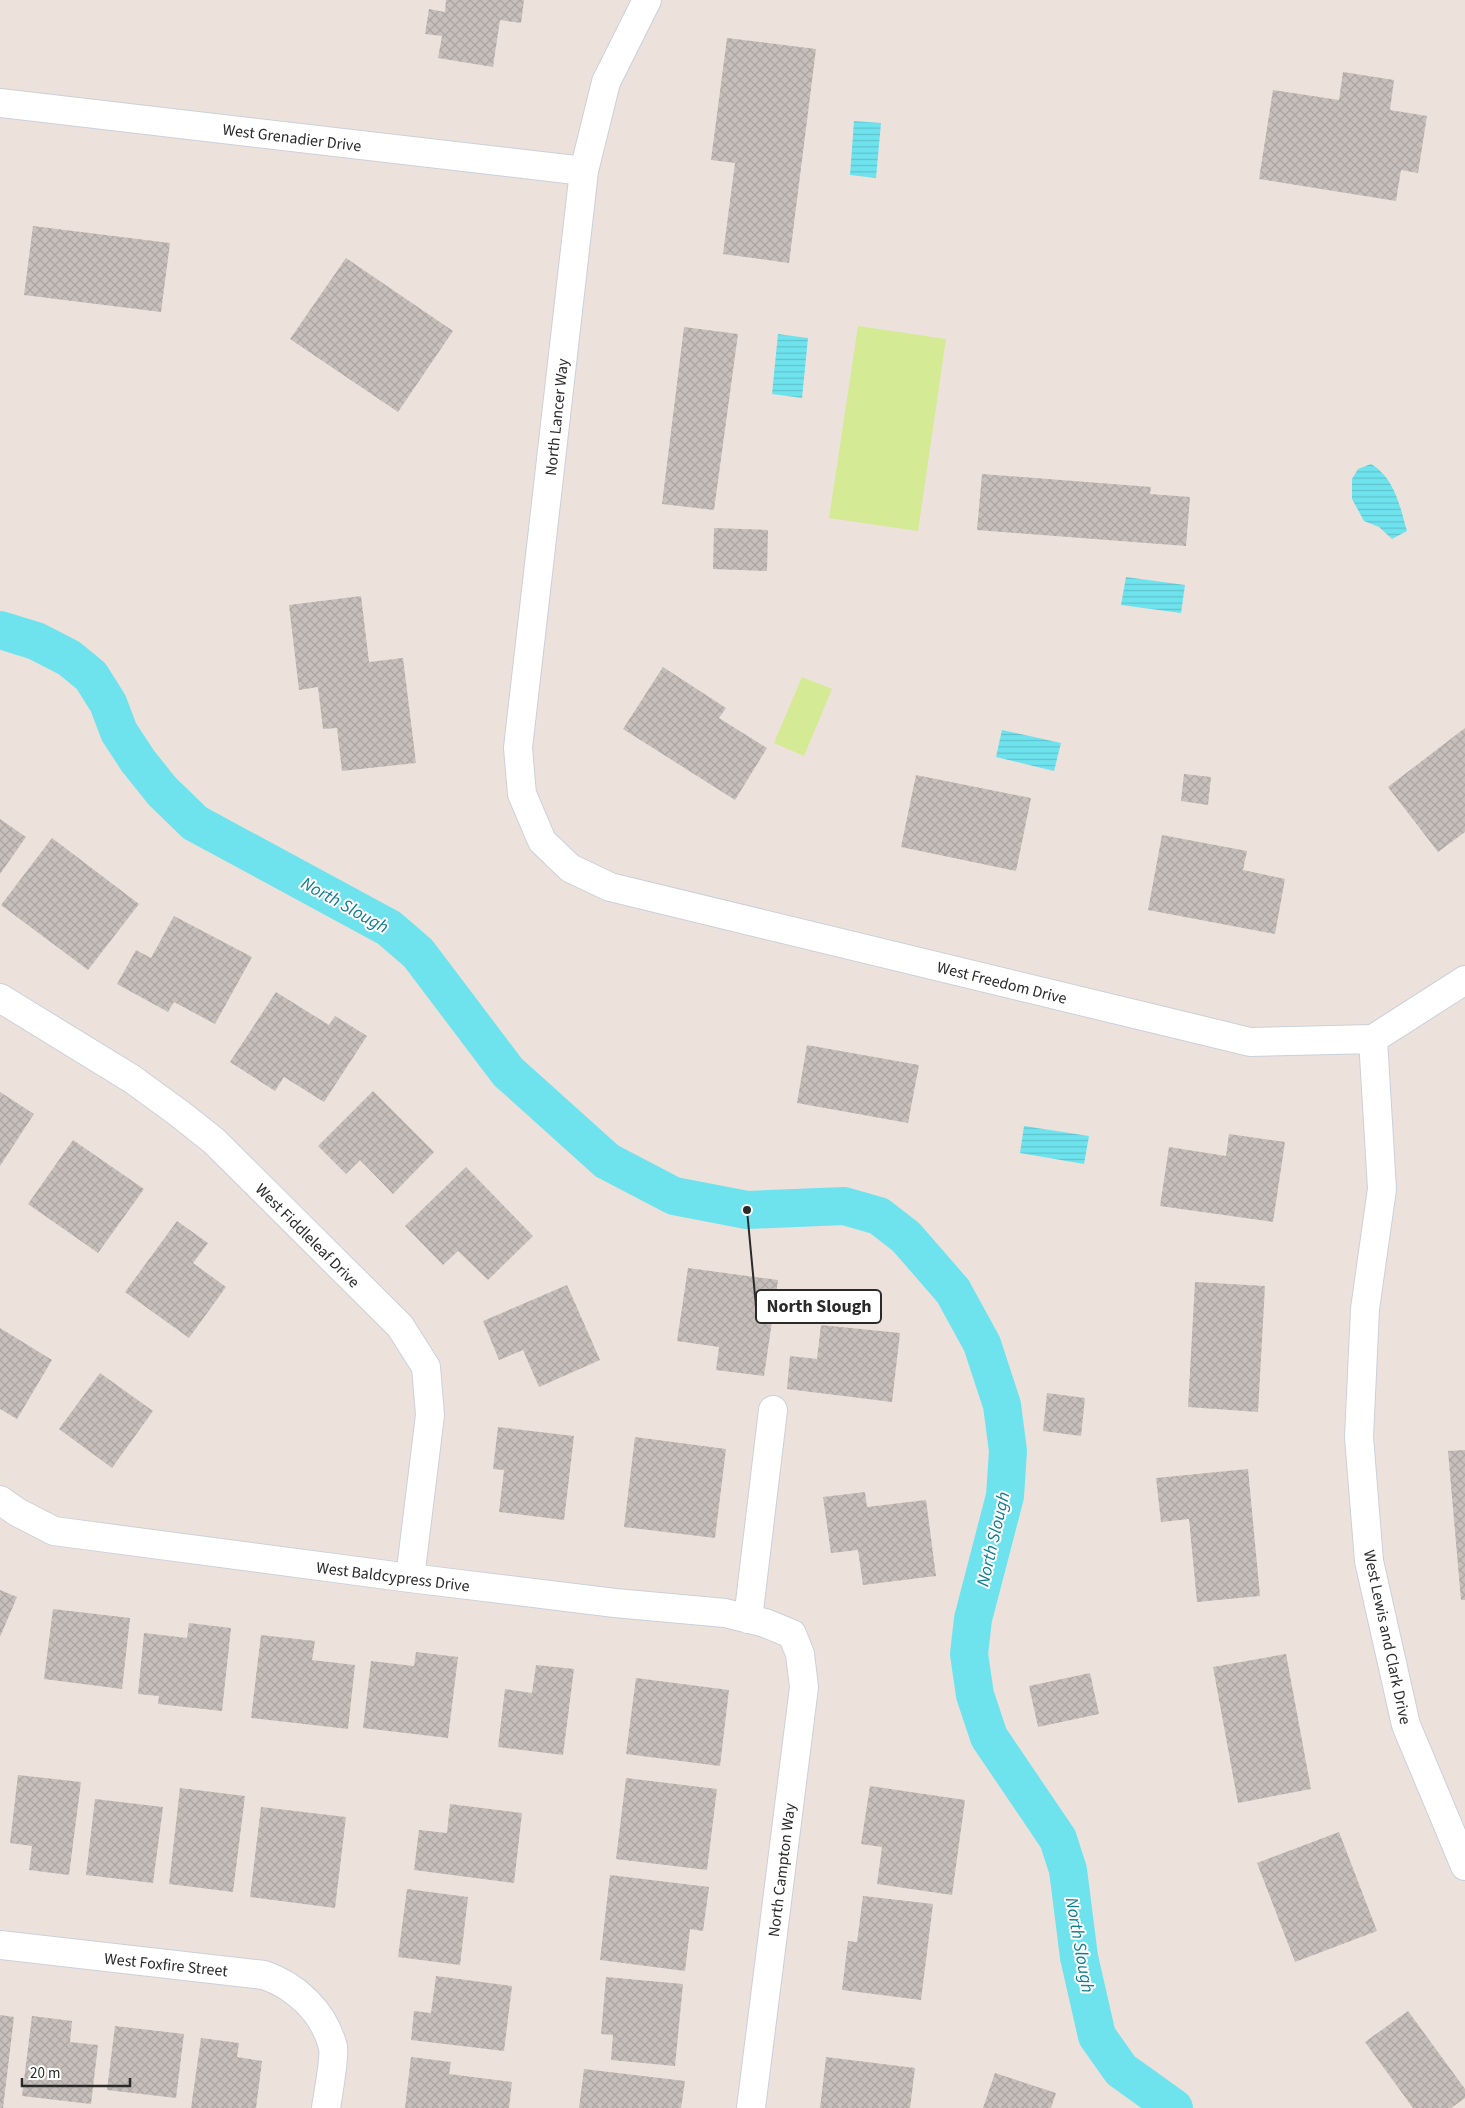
<svg xmlns="http://www.w3.org/2000/svg" width="1465" height="2108" font-family="'Source Sans 3',sans-serif">
	<defs>
		<pattern id="water-rules" width="6" height="5" patternUnits="userSpaceOnUse" patternTransform="scale(1.25)"><rect width="6" height="5" fill="#6ee3ee"/><path d="M0 2.5h6" fill="none" stroke="#5fc3cc"/></pattern>
		<pattern id="building-cross-hatch" width="8" height="8" patternUnits="userSpaceOnUse" patternTransform="scale(1.25)"><rect width="8" height="8" fill="#c7bfbb"/><path d="M0 0l8 8M0 8l8-8" fill="none" stroke="#aba4a1"/></pattern>
	</defs>
	<rect width="100%" height="100%" fill="#ece2db"/>
	<path fill="#d5ea94" d="M858,326L946,339L918,531L829,518Z
		M802,677L832,689L804,756L774,743Z"/>
	<path fill="url(#water-rules)" d="M854,121L881,123L876,178L850,175Z
		M778,334L808,338L802,398L772,394Z
		M1371,464C1395,478 1400,507 1407,531L1392,539L1379,527L1364,521L1352,499V479L1358,469Z
		M1126,577L1185,585L1181,613L1121,605Z
		M1002,730L1061,743L1054,771L996,757Z
		M1024,1126L1089,1136L1084,1164L1020,1153Z"/>
	<g fill="none" stroke-linecap="round" stroke-linejoin="round">
		<path stroke="#6ee3ee" stroke-width="38" d="M0,630L36,641L69,658L91,676L108,703L119,732L138,761L162,791L195,823L389,928L418,953L508,1072L607,1161L674,1196L747,1210L844,1206L879,1216L906,1237L953,1291L982,1344L1002,1405L1008,1451L1005,1496L973,1619L969,1654L975,1695L989,1737L1058,1839L1068,1870L1079,1957L1097,2036L1121,2070L1174,2108"/>
	</g>
	<path fill="url(#building-cross-hatch)" d="M446,0H524L521,23L500,20L493,67L438,58L442,36L425,34L429,9L445,12Z
		M727,38L816,49L789,263L723,254L735,163L711,160Z
		M1343,72L1394,80L1390,110L1427,116L1418,173L1401,170L1396,201L1259,179L1273,90L1339,100Z
		M33,226L170,243L161,312L24,295Z
		M346,258L453,331L398,412L290,339Z
		M684,327L738,334L714,510L662,504Z
		M982,474L1151,487L1150,494L1190,497L1186,546L977,530Z
		M714,528L768,530L767,571L713,569Z
		M361,596L369,662L403,658L416,763L342,771L337,728L323,729L318,687L299,690L289,605Z
		M663,667L726,708L719,718L767,748L735,800L623,729Z
		M1465,728V832L1438,852L1388,787Z
		M1184,774L1211,777L1208,805L1181,801Z
		M916,775L1031,798L1016,871L901,847Z
		M0,819L26,837L0,874Z
		M1162,835L1247,851L1243,870L1285,879L1275,934L1148,910Z
		M52,838L139,904L88,970L1,905Z
		M174,916L252,957L215,1024L174,1002L168,1012L117,984L136,950L151,958Z
		M276,992L329,1025L335,1016L367,1036L324,1102L284,1077L275,1091L230,1062Z
		M807,1045L919,1065L908,1123L797,1103Z
		M373,1091L434,1152L393,1194L360,1160L346,1174L318,1146Z
		M0,1092L34,1114L0,1166Z
		M1229,1134L1285,1142L1273,1222L1160,1206L1169,1147L1226,1156Z
		M73,1140L144,1189L98,1253L28,1204Z
		M466,1167L533,1236L488,1280L458,1251L443,1265L405,1226Z
		M177,1221L208,1243L193,1263L226,1287L189,1338L125,1292Z
		M688,1268L778,1280L764,1376L716,1370L719,1347L677,1341Z
		M1195,1282L1265,1286L1258,1412L1188,1407Z
		M567,1285L600,1360L539,1387L523,1350L499,1360L483,1321Z
		M821,1325L900,1333L892,1402L787,1389L790,1356L817,1359Z
		M0,1328L52,1360L17,1419L0,1409Z
		M100,1373L153,1411L112,1468L59,1429Z
		M1047,1393L1085,1398L1081,1436L1043,1431Z
		M498,1427L574,1436L564,1520L499,1512L504,1470L493,1469Z
		M635,1437L726,1449L715,1538L624,1527Z
		M1465,1450V1600H1461L1448,1451Z
		M1248,1469L1260,1596L1197,1602L1189,1519L1161,1522L1156,1478Z
		M865,1492L867,1507L926,1500L936,1576L863,1585L858,1550L831,1553L823,1497Z
		M0,1590L17,1597L0,1637Z
		M53,1609L130,1618L122,1689L44,1679Z
		M189,1623L231,1628L222,1711L158,1704L159,1696L138,1694L144,1633L187,1638Z
		M261,1635L315,1641L312,1660L355,1665L348,1729L251,1718Z
		M416,1652L458,1657L448,1738L363,1728L371,1661L414,1666Z
		M1286,1654L1311,1789L1238,1803L1213,1667Z
		M536,1665L574,1669L563,1755L498,1747L505,1689L532,1693Z
		M1090,1673L1099,1714L1038,1727L1029,1686Z
		M636,1678L729,1690L720,1766L626,1754Z
		M18,1775L81,1782L69,1875L29,1870L32,1846L10,1843Z
		M626,1778L717,1789L707,1870L616,1859Z
		M870,1786L965,1800L952,1895L877,1884L882,1847L861,1844Z
		M180,1788L245,1796L233,1892L169,1884Z
		M95,1799L163,1807L153,1883L86,1875Z
		M450,1804L522,1813L514,1883L414,1870L419,1830L447,1833Z
		M261,1807L346,1817L335,1908L250,1897Z
		M1339,1832L1377,1931L1295,1962L1257,1863Z
		M610,1875L709,1887L703,1931L690,1929L685,1971L600,1960Z
		M407,1889L468,1897L460,1965L398,1957Z
		M863,1896L933,1904L921,2000L842,1990L848,1941L857,1942Z
		M436,1976L512,1986L504,2051L411,2040L414,2011L431,2013Z
		M606,1977L683,1984L675,2066L611,2060L613,2035L601,2034Z
		M1408,2011L1465,2089V2098L1451,2108H1413L1365,2042Z
		M0,2015L14,2017L3,2108H0Z
		M32,2016L72,2021L70,2042L98,2045L91,2104L22,2096Z
		M115,2026L184,2034L176,2098L107,2090Z
		M201,2038L239,2043L237,2057L262,2061L256,2108H191Z
		M411,2057L451,2062L449,2074L512,2082L509,2108H405Z
		M826,2057L915,2068L910,2108H820Z
		M584,2069L685,2081L681,2108H579Z
		M995,2073L1056,2093L1051,2108H983Z"/>
	<g fill="none" stroke-linecap="round" stroke-linejoin="round">
		<g stroke="#cad0db" stroke-width="30">
			<path id="minor" d="M647,0L606,82L584,171L518,748L522,794L542,841L570,868L610,887L1250,1042L1373,1039L1465,980
				M0,103L584,171
				M0,998L132,1079L180,1114L214,1141L400,1326L426,1367L430,1415L410,1578
				M1373,1039L1382,1189L1365,1309L1359,1437L1369,1561L1406,1725L1465,1866
				M0,1500L17,1512L54,1531L410,1578L615,1603L725,1613L765,1623L792,1634L800,1654L804,1687L751,2108
				M748,1619L773,1410
				M0,1945L264,1975C296,1986 324,2012 333,2047C335,2058 328,2094 326,2108"/>
		</g>
		<use href="#minor" stroke="#fff" stroke-width="28"/>
	</g>
	<g text-anchor="middle" stroke-width="4" stroke-linejoin="round" paint-order="stroke">
		<g font-size="16" fill="#2a2a2a" stroke="#fff">
			<text transform="translate(292 137) rotate(7)" y="6">West Grenadier Drive</text>
			<text transform="translate(556 417) rotate(-84)" y="6">North Lancer Way</text>
			<text transform="translate(1002 982) rotate(14)" y="6">West Freedom Drive</text>
			<text transform="translate(308 1235) rotate(45)" y="6">West Fiddleleaf Drive</text>
			<text transform="translate(393 1576) rotate(7)" y="6">West Baldcypress Drive</text>
			<text transform="translate(1388 1637) rotate(78)" y="6">West Lewis and Clark Drive</text>
			<text transform="translate(781 1870) rotate(-83)" y="6">North Campton Way</text>
			<text transform="translate(166 1964) rotate(6)" y="6">West Foxfire Street</text>
		</g>
		<g font-size="18" font-style="italic" fill="#0e7d92" stroke="#fff">
			<text transform="translate(345 905) rotate(29)" y="6">North Slough</text>
			<text transform="translate(993 1539) rotate(-77)" y="6">North Slough</text>
			<text transform="translate(1080 1945) rotate(80)" y="6">North Slough</text>
		</g>
	</g>
	<path fill="none" stroke="#2a2a2a" stroke-width="2" d="M747 1210L756 1306"/>
	<circle fill="#2a2a2a" stroke="#fff" stroke-width="2" cx="747" cy="1210" r="5"/>
	<rect fill="#fff" stroke="#2a2a2a" stroke-width="2" x="756" y="1290" width="125" height="33" rx="5"/>
	<g font-size="18" text-anchor="middle" font-weight="bold" fill="#2a2a2a">
		<text x="819" y="1312">North Slough</text>
	</g>
	<path d="M22 2078v8h108v-8" fill="none" stroke="#2a2a2a" stroke-width="2.5"/>
	<text x="30" y="2078" font-size="15" fill="#2a2a2a" stroke="#ffffff" stroke-width="4" paint-order="stroke">20 m</text>
</svg>
